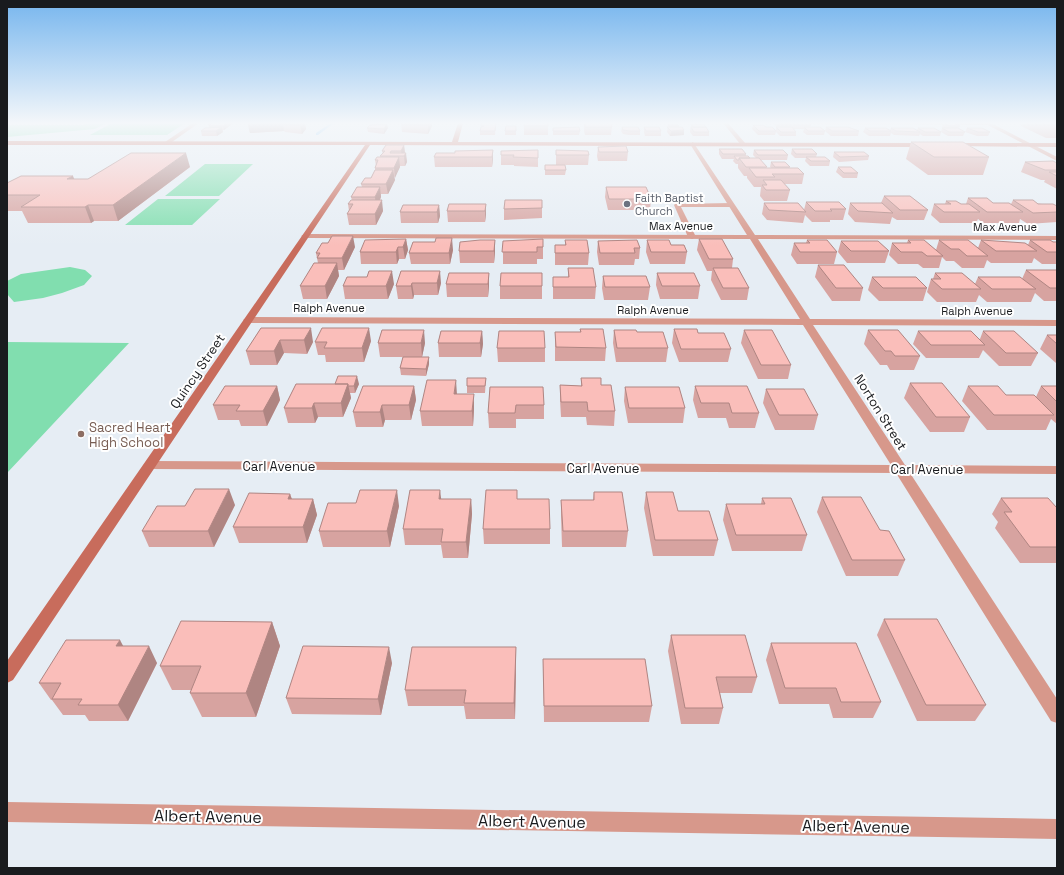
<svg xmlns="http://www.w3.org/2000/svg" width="1064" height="875" font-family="'Space Grotesk',sans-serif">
	<rect width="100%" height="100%" fill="#e6edf4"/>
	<path fill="#81deaf" d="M90,123H106L95,129L7,137V125H83Z
		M112,123H185L167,135H90Z
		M205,164H253L219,196H165Z
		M158,199H220L192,225H125Z
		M70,267L85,270L92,276L84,285L62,293L43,298L14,302L7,294V281L21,274Z
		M7,342L129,343L7,473Z"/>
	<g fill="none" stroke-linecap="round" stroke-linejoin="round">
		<path fill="#6ebaf7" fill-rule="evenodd" d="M331,123H334L318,135H316V133Z"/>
		<path fill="#d7988b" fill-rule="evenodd" d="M624,123H990V124L988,125Z
			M675,204L731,203L734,205L731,207H681L696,237L692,239L688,237L674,205Z"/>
		<path fill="#d7988b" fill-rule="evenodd" d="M193,123H199L169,144H165V142Z
			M723,123H728L745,143V145H741Z
			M984,123H991L1057,157V161Z
			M693,142L755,235L1057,236V240L758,239L810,319L1057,320V326L813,325L905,465L1057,466V474L910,473L1057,699V723L1051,721L896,473L150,469L144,465L150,461L891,465L803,325L248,323L243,320L248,317L800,319L750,239L305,238L301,236L305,234L747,235L690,144Z
			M7,802L1057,819V839L7,822Z"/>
		<path fill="#c86c5c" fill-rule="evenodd" d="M458,123H463L458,142L926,143L929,145L926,147L370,145L13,680L7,683V661L365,145H7V141L452,142Z
			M952,143H1057V147L950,146Z"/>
	</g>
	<path fill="#d7a3a0" d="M209,123H232V124L224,130H222L223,132L217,136H202L201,131L209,128L208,124Z
		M305,123L306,129L302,134L285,132L284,131L250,133L248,125Z
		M372,123H385V124L388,128L384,134L368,132L367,128L372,125Z
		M432,123V126L428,134L402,132L401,124Z
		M496,123L495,135H480V131L481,126Z
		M524,123H548V135H524Z
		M584,123L612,127L611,135H585L584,131Z
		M775,123H809L811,125L810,127L825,131L824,135H807L803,132L804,129H794L791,126V127L796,132V136H780L776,132L775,135H758L752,129L753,125L766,127L776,131V127H777L775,125Z
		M943,123H954L960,126L959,128L965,132L963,136H948L941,132L940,136H923L920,134L919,136L894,135L891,133L890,136H869L863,132L865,128L890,130L891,128L917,130L918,128L941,132L942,128H944L942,127Z
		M1022,123H1057V138H1046L1021,126Z
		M668,124L679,126V127L684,130V135L670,136L667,132Z
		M691,124L706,127L709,132V136H693L690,132Z
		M516,126V135H505V131Z
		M622,127L640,131V135H629L623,134L621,131Z
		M644,127L661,131V136H645L644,132Z
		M826,127L859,131L858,136H831L825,131Z
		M553,128L580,131L579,135H553Z
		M967,128L990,132L988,136H977L965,132Z
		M911,142L989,157L983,175H928L906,159Z
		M404,145L405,153L407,162L405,166H400V167L394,178L395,180L388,194H381V197L380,200L383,211L376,225H349L347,214L349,211L348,204L352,200L351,197L362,187L361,184L371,178L375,170V168L376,166L375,160L380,157V156L383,154L382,151Z
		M598,147L628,152L627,161H598L597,156Z
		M719,149L746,154V156L750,158H756L753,155L754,150L788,155L787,160H760L767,167L766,168H771L770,167L771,162L790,167L789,168L804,174L802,184H784L790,190L787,201H764L760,196L761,187H754L747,178V176H744L738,168V164H736L733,161L734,159H722L719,154Z
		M792,149L817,154L816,157L830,161L829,166H810L805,161L806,158H795L791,154Z
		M493,150V159L492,167H435L434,157L455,153Z
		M538,150V167L514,166V165H501V155Z
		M556,150L589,155L588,165H556Z
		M834,152L869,156L868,160L839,162L833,157Z
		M1025,162L1057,163V189L1044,182L1045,180H1041L1021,172Z
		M545,165L566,170L565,175H545Z
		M190,167L118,221H94L91,223H28L22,211H7V183L74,179H88Z
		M838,167L858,173L857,178H843L836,172Z
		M606,187L651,199L650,210H608L605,197Z
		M884,196L928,210L924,220H897L892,217L890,224L855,222L848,214L850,203H881Z
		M968,198L993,203L1011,204L1013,200L1057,206V222L1028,224L1020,219L1019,223H983L978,219L976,223H940L931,215L934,204H945L946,201L961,204H966Z
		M542,200V218L504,220V209Z
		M806,202L846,209L843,220H830V222H812L805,215L803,223L767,220L762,214L764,203L804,210Z
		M486,204V214L485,222H448L447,211Z
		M439,205L440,216L438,223H401L400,212Z
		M406,239L408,250L405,259H399L397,264H361L360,252Z
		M699,239L733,259L732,268L749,288L747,300H721L711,280L712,271H707L697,250Z
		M495,240V251L494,263H460L459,251Z
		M565,240L589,253L588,265H555V245H565Z
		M647,240L671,245L687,252L685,264H650L646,252Z
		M807,240L837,252L834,264H797L791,255L794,243H806Z
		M908,240L936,250L939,240L978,248L981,240L1028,245L1030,240L1057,242V264H1042L1034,258L1032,263H991L987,260L984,268H962L954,261H946L942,257L939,268H923L918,264H898L889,255L892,243H907Z
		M503,241L543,247V259H537V264H503Z
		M598,241L640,248L639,259H635L634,265H599L597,252Z
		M841,241L889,251L885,263H847L838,252Z
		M355,247L344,270H338L339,276L327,299H303L300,286L318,263L316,253Z
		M453,250L450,264H411L409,253Z
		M818,265L863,288L860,301H832L815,277Z
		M568,268L596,287L595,299H553V277H568Z
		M1026,270H1057V301H1044L1035,293L1031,302H987L979,295L976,302H937L927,292L931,279H933L935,273L975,284L978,277L1022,279Z
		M401,271L441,283L438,295H414L413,299H398L396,286Z
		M489,273V285L488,297H447L446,284Z
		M542,273V299H500V286Z
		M657,273L700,286L698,299H660L656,285Z
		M603,276L650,287L648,300H604L602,288Z
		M872,277L927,288L923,301H879L868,290Z
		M394,284L388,299H345L343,286Z
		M261,328L313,342L307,354L284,353L277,365H250L246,351Z
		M580,329L606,348L605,361H555V332H580Z
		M674,329L731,349L728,362H679L672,343Z
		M382,330L425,343L422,357L429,364L426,376L401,375L400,368L403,357H380L378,343Z
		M614,330L637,332L668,348L666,362H616L613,343Z
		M744,330L791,365L788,379H758L741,343Z
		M868,330L920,356L914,370H890L887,365H880L864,344Z
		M441,331H482L483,344L481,357H439L438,343Z
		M918,331L980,339L983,331L1038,353L1031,366H999L983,350L979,358H926L913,344Z
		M1047,335H1057V363H1056L1040,349Z
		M371,341L364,362H326L325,355H318L315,342Z
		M497,348H545V362H498Z
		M486,378L485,393H467V386Z
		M581,378L601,385L615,411L614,426L587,425L586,417H561L560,400V385L581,386Z
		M910,383L970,417L964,432H930L904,398Z
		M296,384H359L355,393H350L351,398L343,417H318L315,423H288L284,408Z
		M277,386L280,400L267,426H241L239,420H218L213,405Z
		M414,386L416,400L411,420H385L383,427H356L353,412Z
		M695,386L759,413L755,428H729L726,418H698L693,400Z
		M968,386L1006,395L1036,397L1041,386H1057V424L1051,419L1046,430H987L962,401Z
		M490,387L544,405V419H516V428H489L488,413Z
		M625,387L685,408L683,423H628L624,401Z
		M766,389L818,415L814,430H775L763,403Z
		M457,394L474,409L473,426H422L420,411Z
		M517,490V499L550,529V544H484L483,529Z
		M594,492L628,531L626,547H562L561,515V500H593Z
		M646,492L678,511L718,540L714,556H653L644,508Z
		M290,494L292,499H313L317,515L307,543H239L233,527Z
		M822,497L880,530L905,560L898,576H846L817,512Z
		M762,498L807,535L802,551H732L723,520L726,504H761Z
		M1001,498L1057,508V563H1020L995,528L998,522L992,514Z
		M441,499H471L472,514L468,558H443L441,545H405L403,529Z
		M235,505L214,547H149L142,531L185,506Z
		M399,506L390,547H323L319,531Z
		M884,619L986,705L975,721H917L877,635Z
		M272,622L280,646L256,717H202L190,693L191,690H172L160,666Z
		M671,635L757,677L752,693H720L723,708L719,724H681L668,651Z
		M771,643L881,702L873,718H833L829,704H779L766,660Z
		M123,646L157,663L128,721H89L85,715H63L52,700H51L39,683Z
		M516,647V664L515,719H466L464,706H408L405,690Z
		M543,659L652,706L649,722H544Z
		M392,663L381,715L292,714L286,698Z"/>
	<path fill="#af8582" d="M226,123H232V124L224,130L223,126Z
		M271,123H285L283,124L284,131L250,133L248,125Z
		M302,123H305L306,129L302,134L300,125Z
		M428,123H432V126L428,134Z
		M387,124L388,128L384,134V129Z
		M222,127L223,132L217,136L216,131Z
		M684,130V135L670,136L671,131Z
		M404,145L405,154L402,156L401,151Z
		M493,150V159L492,167V157Z
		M186,153L190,167L118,221L113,205Z
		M406,153L407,162L405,166L404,156Z
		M399,157L400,167L395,178L394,168Z
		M393,170L395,180L388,194L386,184Z
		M73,176L79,190L67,179Z
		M380,187L381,197L376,208L375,197Z
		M382,200L383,211L376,225L375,214Z
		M486,204V214L485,222V211Z
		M88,205L94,221L91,223L85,207Z
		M439,205L440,216L438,223L437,212Z
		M353,236L355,247L344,270L342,258Z
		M452,238L453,250L450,264L449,253Z
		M406,239L408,250L405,259L403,247Z
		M495,240V251L494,263V251Z
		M398,247L399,259L397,264L396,252Z
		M337,263L339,276L327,299L325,286Z
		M392,271L394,284L388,299L386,286Z
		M440,271L441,283L438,295L437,283Z
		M489,273V285L488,297V284Z
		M412,283L414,295L413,299L411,286Z
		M311,328L313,342L307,354L304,340Z
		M369,328L371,341L364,362L362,348Z
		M424,330L425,343L422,357L421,343Z
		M482,331L483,344L481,357L480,343Z
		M280,340L284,353L277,365L274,351Z
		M429,357V364L426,376V369Z
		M357,376L359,384L355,393L354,386Z
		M456,380L457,395L454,394Z
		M348,384L351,398L343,417L341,403Z
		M277,386L280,400L267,426L263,411Z
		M414,386L416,400L411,420L409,405Z
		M474,394V409L473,426L472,411Z
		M314,403L318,417L315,423L312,408Z
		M382,405L385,420L383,427L380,412Z
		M229,489L235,505L214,547L208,531Z
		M397,490L399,506L390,547L387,531Z
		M440,490L442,505L439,499Z
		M290,494L295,509L288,499Z
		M313,499L317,515L307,543L303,527Z
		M471,499L472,514L468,558L466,542Z
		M272,622L280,646L256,717L246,693Z
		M120,640L129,657L116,646Z
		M149,646L157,663L128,721L118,705Z
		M389,647L392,663L381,715L378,699Z
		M516,647V664L515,719L514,703Z"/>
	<path fill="#fabeba" stroke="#af8582" d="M209,123H226L223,126H209L211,124H208Z
		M250,123H271L248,125Z
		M284,123H302L300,125L283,124Z
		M401,123H428V125L401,124Z
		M481,123H496L495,131H480L481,127L484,126H481Z
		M524,123H548V126H524Z
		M585,123H611L612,127H585Z
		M778,123H791V124H779Z
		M793,123H809L811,125H794Z
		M944,123H954L960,126H950Z
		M387,124L384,129L367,128L370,125Z
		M668,124H677L679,126H669Z
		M691,124H703L706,127H693Z
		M753,125H763L766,127H772L776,131H759Z
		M506,126H516V131H505Z
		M222,127L216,131H201L205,128Z
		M579,127L580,131H553V128Z
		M622,127H638L640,131H630L623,130Z
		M644,127H659L661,131H646Z
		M667,127H682L684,130L671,131Z
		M691,127H706L709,132H694Z
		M776,127H792L796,132H781Z
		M804,127H820L825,131H808Z
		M826,127H848L859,131H832Z
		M865,128H886L891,131H870Z
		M891,128H913L920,132L896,131Z
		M918,128H934L941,132H925Z
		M942,128H958L965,132H949Z
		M967,128H982L990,132H978Z
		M911,142H963L989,157H934Z
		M386,145H404L401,151H391L390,153H406L404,156H380L385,151H382Z
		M626,146L628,152H599L598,147Z
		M719,149H742L746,154H723Z
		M792,149H812L817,154H796Z
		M493,150L492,157H434L436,153H455V151Z
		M538,150V158L513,157L514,155H501V151Z
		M556,150L588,151L589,155H556Z
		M754,150H783L788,155H758Z
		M834,152H864L869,156L840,157Z
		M131,153H186L113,205H88L85,207H21L40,195H7V183L21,176H73L67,179H88Z
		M734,156H748L750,158H739V160H737Z
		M377,157H399L394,168H375L378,160H375Z
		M806,157H825L830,161H811Z
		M739,158H759L767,167H746Z
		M1053,161L1057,163V170H1045L1025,162Z
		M771,162H785L790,167H775Z
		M545,165H565L566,170H545Z
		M838,167H851L858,173H844Z
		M749,168H798L804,174H772L775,177H756Z
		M375,170H393L386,184H361L365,178H371Z
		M1049,172H1057V176Z
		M763,180H781L790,190H766L762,185H767Z
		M357,187H380L375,197H351Z
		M606,187H646L651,199H609Z
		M884,196H910L928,210H900Z
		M968,198H987L993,203H1009L1023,212H987Z
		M351,200H382L375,214H347L353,204H348Z
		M505,200H542V208L504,209Z
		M1013,200H1033L1038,204H1053L1057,206V212L1033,213Z
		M946,201H956L961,204H969L980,212H944L934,204H951Z
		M806,202H839L846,209H830L832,211H815Z
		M764,203H798L806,212L769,210Z
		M850,203H882L893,213L858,211Z
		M449,204H486L485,211H447Z
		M403,205H439L437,212H400Z
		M332,236H353L342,258H317L320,253H316L322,243H328Z
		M436,238H452L449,253H409L413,242H435Z
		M406,239L403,247H398L396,252H360L365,240Z
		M543,239V247H537V252H502L503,241Z
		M699,239H722L733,259H709Z
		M480,240H495L494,251H459L460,242Z
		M565,240H587L589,253H555V245H566Z
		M637,240L640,248H634L635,253H600L598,241Z
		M647,240H669L671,245H684L687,252H651Z
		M807,240H827L837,252H800L794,243H810Z
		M908,240H924L943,256H927L922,252H901L892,243H911Z
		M939,240H968L988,256H967L959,249H951Z
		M981,240L1025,243L1037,251H996Z
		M1030,240H1050L1053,242H1057V252H1047Z
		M841,241H878L889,251H851Z
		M314,263H337L325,286H300Z
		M818,265H844L863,288H836Z
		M568,268H593L596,287H553V277H569Z
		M713,268H738L749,288H723Z
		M1026,270H1057V288H1050Z
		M369,271H392L386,286H343L347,277H367Z
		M401,271H440L437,283H412L411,286H396Z
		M449,273H489L488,284H446Z
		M501,273H542V286H500Z
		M657,273H694L700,286H662Z
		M935,273H962L981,289H942L931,279H941Z
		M603,276H646L650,287H605Z
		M872,277H916L927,288H883Z
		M978,277H1020L1036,289H992Z
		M261,328H311L304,340H280L274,351H246Z
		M322,328H369L362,348H324L327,342H315Z
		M580,329H603L606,348L556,347L555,332H581Z
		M674,329H697L698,333H724L731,349H681Z
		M382,330H424L421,343H378Z
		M614,330H636L637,332H663L668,348H617Z
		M744,330H772L791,365H761Z
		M868,330H898L920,356H895L891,351H885Z
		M441,331H482L480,343H438Z
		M499,331H544L545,348H497Z
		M918,331H971L985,345H931Z
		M983,331H1014L1038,353H1006Z
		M1047,335H1057V344Z
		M403,357H429L426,369L400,368Z
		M338,376H357L354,386H348V384H335Z
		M467,378H486L485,386H467Z
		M581,378H601V385H611L615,411H588L587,402H561L560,385L582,386Z
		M427,380H456L454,394H474L472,411H420Z
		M910,383H942L970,417H936Z
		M296,384H348L341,403H314L312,408H284Z
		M225,386H277L263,411H236L240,405H213Z
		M363,386H414L409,405H382L380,412H353Z
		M695,386H747L759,413H732L729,403H701Z
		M968,386H998L1006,395H1034L1054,415H994Z
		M1041,386H1057V402Z
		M490,387H543L544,405H516L515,413H488Z
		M625,387H679L685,408H629Z
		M766,389H804L818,415H779Z
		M195,489H229L208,531H142L157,506H185Z
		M360,490H397L387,531H319L328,503H356Z
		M410,490H440L439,499H471L466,542H441L443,529H403Z
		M486,490H517V499H549L550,529H483Z
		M594,492H622L628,531H563L561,500H594Z
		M646,492H673L678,511H709L718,540H655Z
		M249,493L290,494L288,499H313L303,527H233Z
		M822,497H861L880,530L889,531L905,560H852Z
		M762,498H791L807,535H736L726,504H765Z
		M1001,498H1048L1057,508V547H1030L1004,512H1012Z
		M884,619H937L986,705H926Z
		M181,621L272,622L246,693H190L201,666H160Z
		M671,635H745L757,677H716L723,708H685Z
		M66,640H120L116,646H149L118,705H78L82,699H52L61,683H39Z
		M771,643H856L881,702H841L836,688H785Z
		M303,646L389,647L378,699L286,698Z
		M412,647H516L514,703H464L466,690H405Z
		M543,659H645L652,706H544Z"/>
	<linearGradient id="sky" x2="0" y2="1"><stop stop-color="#77b6ee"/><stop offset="0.5" stop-color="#f4f7fa"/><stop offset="1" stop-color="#f4f7fa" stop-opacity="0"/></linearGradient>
	<rect width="1064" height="246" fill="url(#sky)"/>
	<circle fill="#6b7280" stroke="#fff" stroke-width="1.5" cx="627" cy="204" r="4"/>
	<circle fill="#8d6e63" stroke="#fff" stroke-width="1.5" cx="81" cy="434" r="4"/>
	<g text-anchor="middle" stroke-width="4" stroke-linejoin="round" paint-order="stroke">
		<g font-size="11" fill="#5b616d" stroke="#fff" text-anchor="start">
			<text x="635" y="202">Faith Baptist<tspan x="635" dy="13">Church</tspan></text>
		</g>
		<g font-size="11" fill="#191b1e" stroke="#fff">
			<text x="681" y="230">Max Avenue</text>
			<text x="1005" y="231">Max Avenue</text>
			<text x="329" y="312">Ralph Avenue</text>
			<text x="653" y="314">Ralph Avenue</text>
			<text x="977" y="315">Ralph Avenue</text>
		</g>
		<g font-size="13" fill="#191b1e" stroke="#fff">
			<text transform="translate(197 371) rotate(-56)" y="5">Quincy Street</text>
			<text transform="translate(881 412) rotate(58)" y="5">Norton Street</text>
			<text x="279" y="471">Carl Avenue</text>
			<text x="603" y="473">Carl Avenue</text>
			<text x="927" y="474">Carl Avenue</text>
		</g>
		<g font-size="13" fill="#785e54" stroke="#fff" text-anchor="start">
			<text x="89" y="432">Sacred Heart<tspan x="89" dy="15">High School</tspan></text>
		</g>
		<g font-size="16" fill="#191b1e" stroke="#fff">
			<text transform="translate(208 816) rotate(1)" y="6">Albert Avenue</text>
			<text transform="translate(532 821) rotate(1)" y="6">Albert Avenue</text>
			<text transform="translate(856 826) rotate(1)" y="6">Albert Avenue</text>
		</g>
	</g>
	<rect width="1064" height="875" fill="none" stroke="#191b1e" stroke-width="16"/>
</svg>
